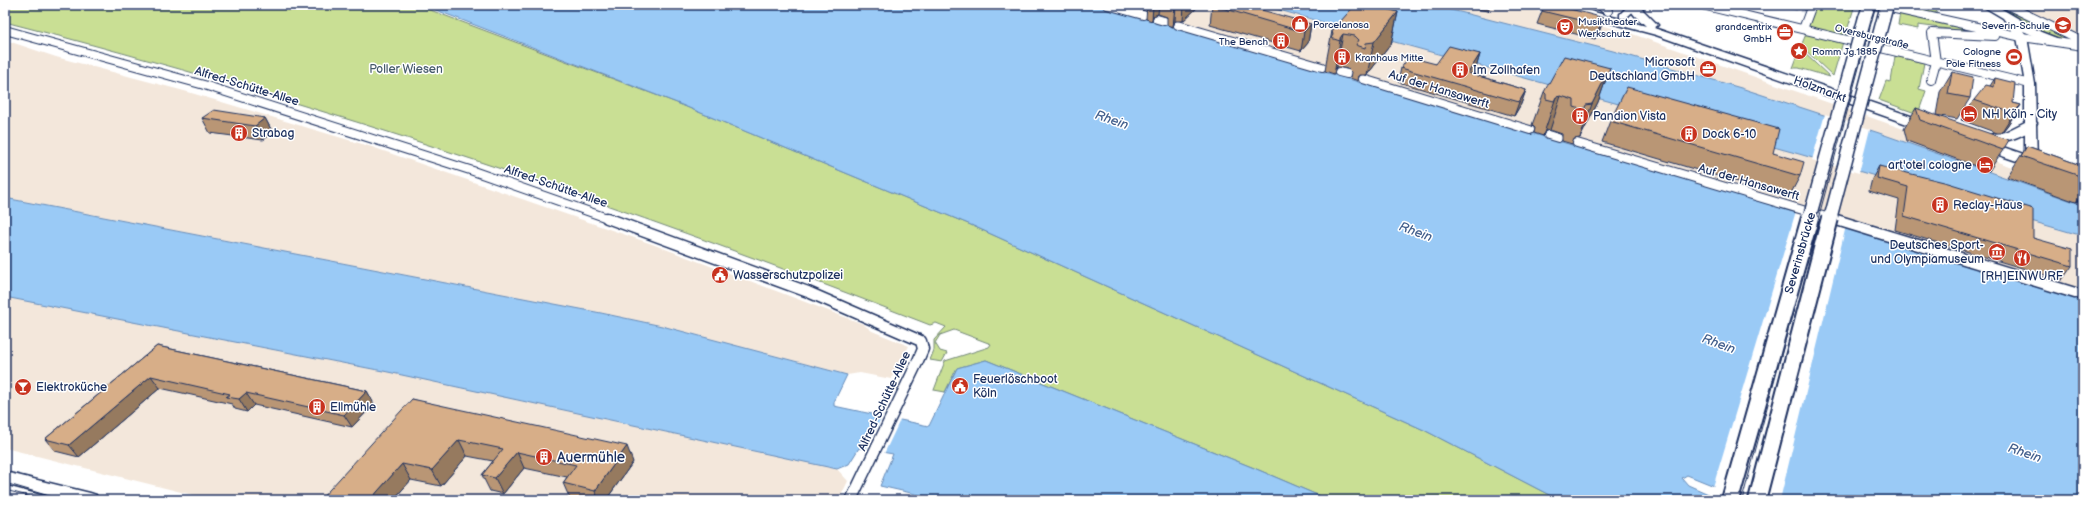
<svg xmlns="http://www.w3.org/2000/svg" width="2088" height="505" font-family="'Balsamiq Sans',sans-serif">
	<rect width="100%" height="100%" fill="#fff"/>
	<filter id="ink" filterUnits="userSpaceOnUse"><feTurbulence type="fractalNoise" baseFrequency=".025" numOctaves="2"/><feDisplacementMap in="SourceGraphic" scale="8" xChannelSelector="R" yChannelSelector="G"/><feConvolveMatrix kernelMatrix="1 2 1 2 8 2 1 2 1" color-interpolation-filters="sRGB"/></filter>
	<g filter="url(#ink)">
		<path fill="#f3e7db" d="M1098,5H1510L1621,30L2083,192V300L1643,166Z
			M2011,5H2083V40Z
			M5,40L56,57L188,92L372,147L652,244L863,324L872,331L909,346L891,379L860,373L847,375L662,326L601,313L5,198Z
			M5,297L388,372L573,411L837,469L848,481L839,500H213L5,448Z"/>
		<path fill="#c9df94" stroke="#728779" d="M5,5H417L677,103L971,225L1424,430L1559,500H1329L1254,468L986,360L957,368L945,392L934,390L945,361L989,347L991,344L954,330L940,335L935,343L940,351L947,353L942,362L930,360L934,350V340L946,327L936,323L930,325C627,207 320,102 5,22Z
			M1815,5H1845L1854,8L1845,37L1808,27Z
			M1906,5H1935L1937,12L1932,14L1903,8Z
			M1993,5H2000L2070,40L2048,37Z
			M1900,12L1984,32L1986,34L1918,25V29L1898,25Z
			M1806,34L1843,42L1833,76L1801,46Z
			M1800,49L1830,77L1799,68H1793Z
			M1895,56L1924,63L1919,89L1926,91L1918,114L1879,100L1886,81L1891,82Z"/>
		<path fill="#9acaf6" stroke="#678cb9" d="M423,5H1098L1643,166L2083,300V500H1749L1687,475L1682,478L1688,485L1722,500H1559L1424,430L971,225L677,103Z
			M1261,5H1429L1464,13L1613,51L1741,88L1879,133L2083,205V236L1799,154Z
			M5,198L601,313L662,326L847,375L834,402V406L929,426L957,368L986,360L1254,468L1329,500H942L880,486L893,454L859,448L849,464L837,469L388,372L5,297Z"/>
		<path fill="#fff" d="M1825,114L1870,129L1859,173L1812,160Z
			M1796,211L1846,226L1780,500H1744L1713,487Z
			M883,414L901,418L884,454L865,451Z"/>
		<g fill="none" stroke-linecap="round" stroke-linejoin="round">
			<path stroke="#d1d5df" stroke-width="8" stroke-dasharray="8 4" stroke-linecap="butt" d="M1790,5L1805,9"/>
			<g stroke="#1b2f5e" stroke-width="10">
				<path id="street-far1" d="M1107,5L1143,15
					M1599,5L1608,11
					M1702,5L2030,84
					M1877,5L2022,37L2083,46
					M2007,5L2083,42
					M1157,19L1164,21
					M1178,25L1322,67
					M1803,29L1812,5
					M5,30L204,85L473,171L610,219
					M1339,72L1347,74
					M1363,79L1530,130
					M1931,80L1936,62L1932,33L1995,36
					M1548,135L1558,138
					M1577,143L1833,219"/>
			</g>
			<g stroke="#1b2f5e" stroke-width="13">
				<path id="street" d="M607,218L808,292L921,341L923,349L917,363L851,500
					M1830,218L2075,293"/>
			</g>
			<g stroke="#1b2f5e" stroke-width="3">
				<path id="secondary" d="M1629,5H1640L1626,18H1620V14Z
					M2022,34L2027,37L2035,84L2037,162L2031,166L2025,162V84L2017,37Z
					M5,472L90,493L96,495L98,500H65L5,484Z"/>
			</g>
			<g stroke="#1b2f5e" stroke-width="3">
				<path id="primary" d="M1549,5H1568L1646,26L1635,16L1627,6L1638,5L1658,25L1654,28L1934,124L1936,127L1929,131L1924,130L1656,35L1551,7Z
					M1863,5H1875L1871,17L1865,20L1859,17Z
					M1981,5H1995L2041,32L2064,41L2066,43L2064,45H2056L2023,31L2028,37L2026,39H2018L2003,18Z
					M2031,119L2037,123C2029,136 2005,142 1991,143L2044,161L2046,164L2044,167H2034L1979,148L1977,145L1982,141L1980,139L1982,136L2005,132Z"/>
			</g>
			<use href="#street-far1" stroke="#fff" stroke-width="8"/>
			<use href="#street" stroke="#fff" stroke-width="10"/>
			<use href="#secondary" fill="#fff" fill-rule="evenodd"/>
			<use href="#primary" fill="#fff" fill-rule="evenodd"/>
			<path stroke="#1b2f5e" stroke-width="1" d="M5,483L63,500
				M5,490L36,498
				M1742,500L1876,5
				M1749,500L1830,197"/>
			<g stroke="#1b2f5e" stroke-width="15" stroke-linecap="butt">
				<path id="primary-bridge-far1" d="M1809,219L1865,17
					M1830,219L1887,5"/>
			</g>
			<g stroke="#1b2f5e" stroke-width="20" stroke-linecap="butt">
				<path id="primary-bridge" d="M1730,500L1810,218
					M1757,500L1830,218"/>
			</g>
			<use href="#primary-bridge-far1" stroke="#fff" stroke-width="12"/>
			<use href="#primary-bridge" stroke="#fff" stroke-width="16"/>
		</g>
		<path fill="#b99675" stroke="#1b2f5e" d="M1147,5H1200L1183,21H1175L1173,27L1167,25V17L1158,14L1153,16L1152,21L1146,19Z
			M1212,5L1311,24L1308,43L1301,51L1210,25Z
			M1452,5H1490L1488,11Z
			M1542,11L1604,18L1599,32L1595,39L1537,24Z
			M1398,12L1391,44L1367,75H1359L1358,81L1350,78L1351,72L1348,69L1337,67L1335,69L1334,74L1325,71L1326,65V63L1332,31Z
			M1480,54L1476,68L1472,74L1526,90L1521,104L1514,116L1398,82L1401,68L1436,64Z
			M1610,68L1598,102L1580,138L1574,139L1572,144L1562,141V134L1550,130L1545,131L1543,136L1534,133L1535,128L1532,125L1544,92Z
			M1952,72L1970,98L1957,119L1936,115L1940,92Z
			M1995,78L2013,103L2021,105L2007,126L2001,133H1997L1961,120L1974,100L1990,86Z
			M1916,108L2003,150L1989,171L1907,141L1904,129Z
			M202,118H265L273,133L263,140L210,133Z
			M1610,121L1773,153L1800,176L1789,197L1602,142Z
			M2027,146L2083,166V199L2076,202L2007,177Z
			M1879,166L2033,238L2072,266L2062,280L1895,230L1899,200L1869,191L1872,179Z
			M157,346L367,391L374,404L352,427L254,405L247,412L235,409L232,404L160,388L79,457L55,451L45,439Z
			M412,399L633,462L606,500H573L570,499L563,483L567,477L524,468L503,494L490,491L482,475L493,461L467,456L441,486L411,480L393,500Z"/>
		<path fill="#967a5f" stroke="#1b2f5e" d="M1153,5H1159L1158,14L1153,16L1152,21Z
			M1175,5H1176L1175,21L1173,27Z
			M1184,5H1200L1183,21Z
			M1398,12L1391,44L1367,75L1374,42Z
			M1604,18L1599,32L1595,39L1600,25Z
			M1311,24L1308,43L1301,51L1304,32Z
			M1343,34L1337,67L1335,69L1340,41V38Z
			M1480,54L1476,68L1464,87L1468,73Z
			M1610,68L1598,102L1580,138L1592,104Z
			M1526,90L1521,104L1514,116L1519,102Z
			M1561,96L1550,130L1545,131L1543,136L1556,97Z
			M2021,105L2007,126L2001,133L2014,112Z
			M265,118L273,133L263,140L255,126Z
			M2083,193V199L2076,202Z
			M151,376L160,388L79,457L69,445Z
			M367,391L374,404L352,427L344,415Z
			M246,393L254,405L247,412L239,399Z
			M459,440L467,456L441,486L432,470Z
			M627,446L633,462L606,500H599L595,491Z
			M517,452L524,468L503,494L495,478Z
			M402,464L411,480L393,500H370Z"/>
		<path fill="#d7ae88" stroke="#1b2f5e" d="M1212,5H1244L1311,24L1304,32Z
			M1355,5H1372L1398,12L1374,42L1366,43L1365,48L1356,45L1359,40L1355,36L1343,34L1340,38V41L1331,38L1333,35L1332,31Z
			M1544,5H1555L1604,18L1600,25L1542,11Z
			M1449,46L1480,54L1468,73L1526,90L1519,102L1401,68L1409,57L1436,64Z
			M1564,56L1610,68L1592,104L1586,105L1584,110L1574,107V100L1561,96L1556,97L1554,101L1546,99V94L1544,92Z
			M1952,72L1973,77L1970,98L1948,94Z
			M1995,78L2015,83L2013,103L2021,105L2014,112H2010L1974,100L1986,85L1994,87Z
			M1627,87L1779,129L1773,153L1804,162L1800,176L1610,121Z
			M1916,108L1935,115L2009,140L2003,150L1920,120Z
			M214,110L265,118L255,126L202,118Z
			M2027,146L2083,166V177L2021,156Z
			M1879,166L1948,183L2033,209V238L2072,249V266L1904,216L1908,187L1877,178Z
			M157,346L367,391L344,415L246,393L239,399L226,397L230,394L151,376L69,445L45,439Z
			M412,399L627,446L595,491L563,483L576,465L517,452L495,478L482,475L503,449L459,440L432,470L402,464L370,500H320Z"/>
	</g>
	<defs>
		<g id="shop-disc" transform="scale(0.9)"><circle r="9.5" fill="#c8321e" stroke="#fff"/><path d="M-5-2.5h2.3a2.7 3.5 0 0 1 5.4 0H5L5.5 6h-11ZM-1.5-2.5h3a1.5 2.3 0 0 0-3 0Z" fill="#fff"/></g>
		<g id="school-disc" transform="scale(0.9)"><circle r="9.5" fill="#c8321e" stroke="#fff"/><path d="M0-5L7-2L0 1L-7-2ZM-4 1L0 2.5L4 1V4Q0 6-4 4Z" fill="#fff"/></g>
		<g id="theatre-disc" transform="scale(0.9)"><circle r="9.5" fill="#c8321e" stroke="#fff"/><path d="M-5-5.5Q0-4 5-5.5V0Q5 5 0 6Q-5 5-5 0ZM-3.3-2.5H-1v1.5H-3.3ZM1-2.5H3.3v1.5H1ZM-2.8 1Q0 5.5 2.8 1Z" fill="#fff"/></g>
		<g id="office-disc" transform="scale(0.9)"><circle r="9.5" fill="#c8321e" stroke="#fff"/><path d="M-6-3h4V-5.5h4V-3h4V5H-6ZM-1-4.5V-3h2v-1.5ZM-6 0V1H6V0Z" fill="#fff"/></g>
		<g id="building-disc" transform="scale(0.9)"><circle r="9.5" fill="#c8321e" stroke="#fff"/><path d="M-4-6H4V6H1V3H-1V6H-4ZM-2.5-4.3h1.7v1.8h-1.7ZM.8-4.3h1.7v1.8H.8ZM-2.5-1h1.7V.8h-1.7ZM.8-1h1.7V.8H.8Z" fill="#fff"/></g>
		<g id="sight-disc" transform="scale(0.9)"><circle r="9.5" fill="#c8321e" stroke="#fff"/><path d="M0-6L1.8-2.2L6-1.7L2.9 1.2L3.7 5.4L0 3.3L-3.7 5.4L-2.9 1.2L-6-1.7L-1.8-2.2Z" fill="#fff"/></g>
		<g id="stadium-disc" transform="scale(0.9)"><circle r="9.5" fill="#c8321e" stroke="#fff"/><path d="M0-5a6.5 5 0 1 0 0 10a6.5 5 0 1 0 0-10ZM-3.5-1.8h7v3.6h-7Z" fill="#fff"/></g>
		<g id="hotel-disc" transform="scale(0.9)"><circle r="9.5" fill="#c8321e" stroke="#fff"/><path d="M-6-4.5h1.5V1H6V5H4.5V3h-9V5H-6ZM-4 0a1.8 1.8 0 1 1 3.6 0ZM.5 0V-2.5h3Q6-2.5 6 0Z" fill="#fff"/></g>
		<g id="museum-disc" transform="scale(0.9)"><circle r="9.5" fill="#c8321e" stroke="#fff"/><path d="M0-6L6-3V-2H-6V-3ZM-5-1h2V3h-2ZM-1-1h2V3h-2ZM3-1h2V3H3ZM-6 4H6V6H-6Z" fill="#fff"/></g>
		<g id="restaurant-disc" transform="scale(0.9)"><circle r="9.5" fill="#c8321e" stroke="#fff"/><path d="M-5-6h1v4h1v-4h1v4h1v-4h1v5L-1.5 .5V6h-2V.5L-5-1ZM5-6V6H3V1.5H1.5Q1.5-4 5-6Z" fill="#fff"/></g>
		<g id="civic-disc" transform="scale(0.9)"><circle r="9.5" fill="#c8321e" stroke="#fff"/><path d="M-.6-6.5H3V-4.5H.6V-3L4-1V1h2V6H-6V1h2V-1L-.6-3ZM-1.2 2.5V6h2.4V2.5Z" fill="#fff"/></g>
		<g id="bar-disc" transform="scale(0.9)"><circle r="9.5" fill="#c8321e" stroke="#fff"/><path d="M-6-5H6L.8 .8V4.5H3.5V6h-7V4.5H-.8V.8Z" fill="#fff"/></g>
	</defs>
	<g fill-rule="evenodd">
		<use href="#shop-disc" x="1300" y="24"/>
		<use href="#school-disc" x="2063" y="25"/>
		<use href="#theatre-disc" x="1565" y="27"/>
		<use href="#office-disc" x="1785" y="32"/>
		<use href="#building-disc" x="1281" y="41"/>
		<use href="#sight-disc" x="1799" y="51"/>
		<use href="#building-disc" x="1342" y="57"/>
		<use href="#stadium-disc" x="2014" y="57"/>
		<use href="#office-disc" x="1708" y="69"/>
		<use href="#building-disc" x="1460" y="70"/>
		<use href="#hotel-disc" x="1969" y="114"/>
		<use href="#building-disc" x="1580" y="116"/>
		<use href="#building-disc" x="239" y="133"/>
		<use href="#building-disc" x="1689" y="134"/>
		<use href="#hotel-disc" x="1985" y="165"/>
		<use href="#building-disc" x="1940" y="205"/>
		<use href="#museum-disc" x="1997" y="252"/>
		<use href="#restaurant-disc" x="2022" y="258"/>
		<use href="#civic-disc" x="720" y="275"/>
		<use href="#civic-disc" x="960" y="386"/>
		<use href="#bar-disc" x="23" y="387"/>
		<use href="#building-disc" x="317" y="407"/>
		<use href="#building-disc" x="544" y="457"/>
	</g>
	<g text-anchor="middle" stroke-width="3" stroke-linejoin="round" paint-order="stroke">
		<g font-size="10" fill="#1b2f5e" stroke="#fff" text-anchor="start">
			<text x="1578" y="25">Musiktheater<tspan x="1578" dy="12">Werkschutz</tspan></text>
			<text x="1313" y="28">Porcelanosa</text>
			<text x="2050" y="29" text-anchor="end">Severin-Schule</text>
			<text x="1772" y="30" text-anchor="end">grandcentrix<tspan x="1772" dy="12">GmbH</tspan></text>
			<text x="1268" y="45" text-anchor="end">The Bench</text>
			<text x="1812" y="55">Romm Jg.1885</text>
			<text x="2001" y="55" text-anchor="end">Cologne<tspan x="2001" dy="12">Pole Fitness</tspan></text>
			<text x="1355" y="61">Kranhaus Mitte</text>
		</g>
		<g font-size="10" fill="#1b2f5e" stroke="#fff">
			<text transform="translate(1872 36) rotate(14)" y="4">Oversburgstraße</text>
		</g>
		<g font-size="12" fill="#1b2f5e" stroke="#fff" text-anchor="start">
			<text x="1695" y="66" text-anchor="end">Microsoft<tspan x="1695" dy="14">Deutschland GmbH</tspan></text>
			<text x="1473" y="74">Im Zollhafen</text>
			<text x="1982" y="118">NH Köln - City</text>
			<text x="1593" y="120">Pandion Vista</text>
			<text x="252" y="137">Strabag</text>
			<text x="1702" y="138">Dock 6-10</text>
			<text x="1972" y="169" text-anchor="end">art'otel cologne</text>
			<text x="1953" y="209">Reclay-Haus</text>
			<text x="1984" y="249" text-anchor="end">Deutsches Sport-<tspan x="1984" dy="14">und Olympiamuseum</tspan></text>
			<text x="733" y="279">Wasserschutzpolizei</text>
			<text x="2022" y="280" text-anchor="middle">[RH]EINWURF</text>
			<text x="973" y="383">Feuerlöschboot<tspan x="973" dy="14">Köln</tspan></text>
			<text x="36" y="391">Elektroküche</text>
			<text x="330" y="411">Ellmühle</text>
		</g>
		<g font-size="12" fill="#465b6c" stroke="#fff">
			<text x="406" y="73">Poller Wiesen</text>
		</g>
		<g font-size="12" fill="#1b2f5e" stroke="#fff">
			<text transform="translate(247 86) rotate(17)" y="4">Alfred-Schütte-Allee</text>
			<text transform="translate(1439 89) rotate(17)" y="4">Auf der Hansawerft</text>
			<text transform="translate(1820 89) rotate(20)" y="4">Holzmarkt</text>
			<text transform="translate(1749 182) rotate(16)" y="4">Auf der Hansawerft</text>
			<text transform="translate(556 186) rotate(19)" y="4">Alfred-Schütte-Allee</text>
			<text transform="translate(1800 253) rotate(-74)" y="4">Severinsbrücke</text>
			<text transform="translate(884 401) rotate(-65)" y="4">Alfred-Schütte-Allee</text>
		</g>
		<g font-size="13" font-style="italic" fill="#415e8c" stroke="#fff">
			<text transform="translate(1112 119) rotate(19)" y="5">Rhein</text>
			<text transform="translate(1416 231) rotate(20)" y="5">Rhein</text>
			<text transform="translate(1719 343) rotate(20)" y="5">Rhein</text>
			<text transform="translate(2025 452) rotate(19)" y="5">Rhein</text>
		</g>
		<g font-size="14" fill="#1b2f5e" stroke="#fff" text-anchor="start">
			<text x="557" y="462">Auermühle</text>
		</g>
	</g>
	<rect width="2088" height="505" fill="none" stroke="#fff" stroke-width="20"/>
	<rect x="10" y="10" width="2068" height="485" fill="none" stroke="#1b2f5e" stroke-width="1.5" filter="url(#ink)"/>
</svg>
